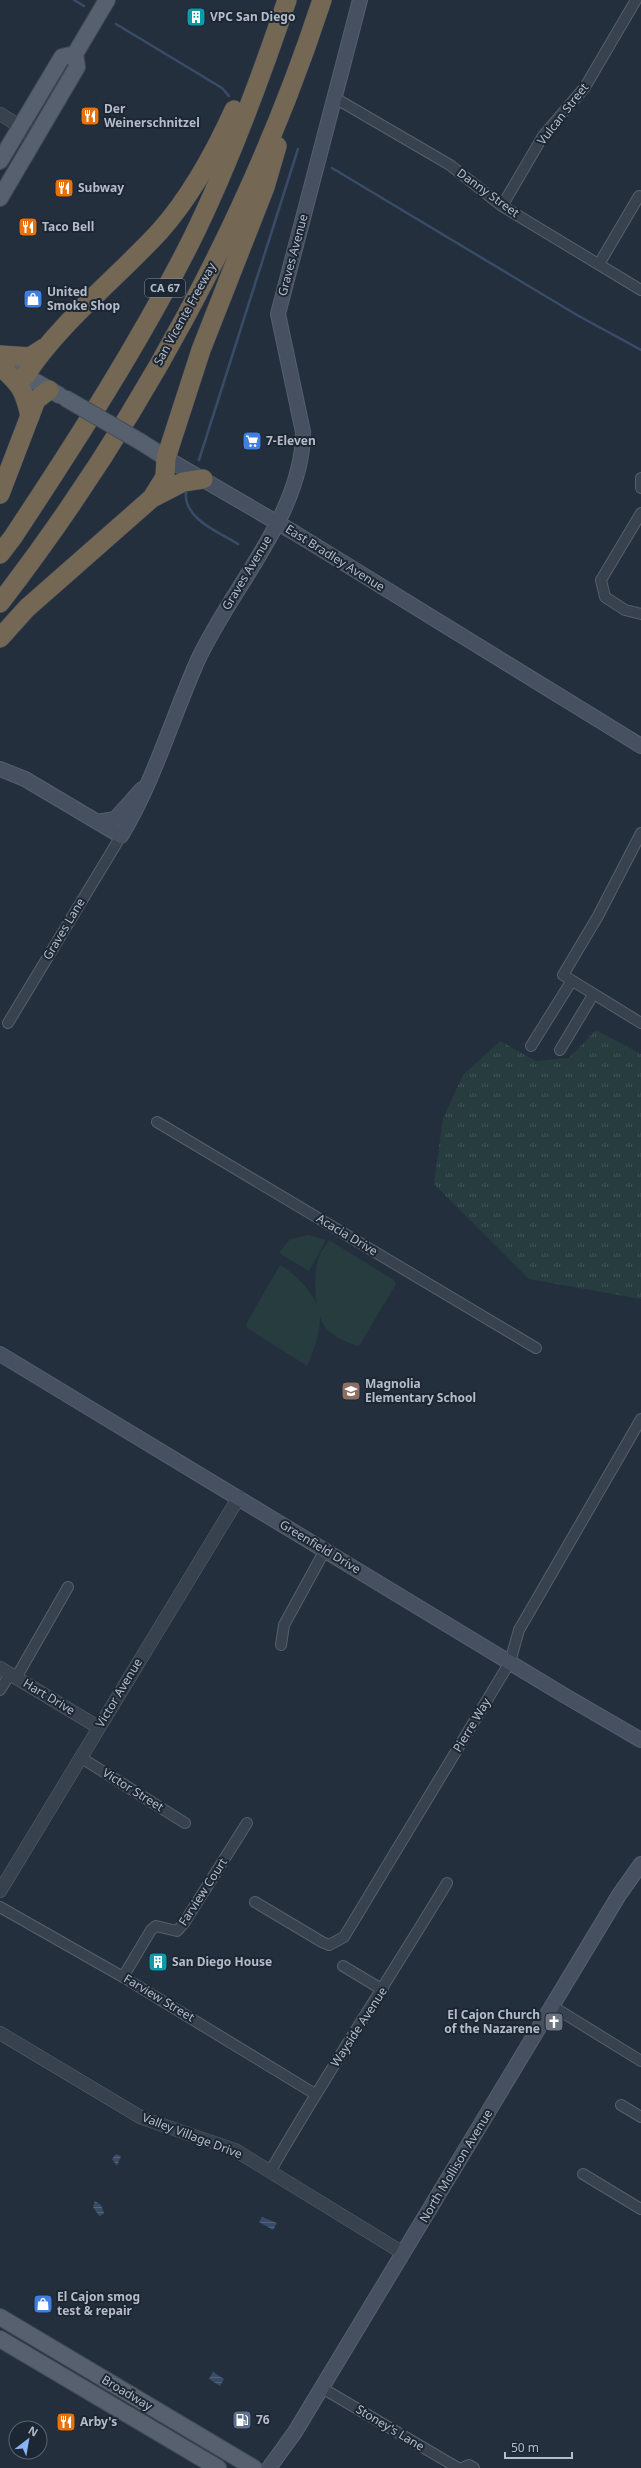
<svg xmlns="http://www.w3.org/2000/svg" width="641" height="2468" font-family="'Noto Sans',sans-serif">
	<defs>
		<pattern id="grass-tufts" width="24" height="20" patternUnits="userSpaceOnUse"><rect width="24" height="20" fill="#263c3f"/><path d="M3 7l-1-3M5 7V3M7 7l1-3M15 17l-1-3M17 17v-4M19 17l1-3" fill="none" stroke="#435659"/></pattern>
		<pattern id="water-rules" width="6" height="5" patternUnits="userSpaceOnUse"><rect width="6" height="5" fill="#394c67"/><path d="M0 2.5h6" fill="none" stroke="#53647b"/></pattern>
	</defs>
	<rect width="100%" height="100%" fill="#242f3e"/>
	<path fill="url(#grass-tufts)" d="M596,1030L641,1054V1299L529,1279L434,1184L443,1118L463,1075L500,1041L536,1061L569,1058Z"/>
	<path fill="#263c3f" d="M309,1235L326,1240L309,1271L279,1253L290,1239Z
		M329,1240L394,1280L396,1284L359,1346C349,1344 328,1334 323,1324C314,1305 313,1276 319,1256C321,1251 326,1245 329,1240Z
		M280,1265C296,1274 320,1298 320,1318C320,1335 313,1352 307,1366L247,1328L246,1324Z"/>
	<path fill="url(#water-rules)" d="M116,2154L121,2156L117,2166L112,2159Z
		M95,2201L101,2205L104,2213L102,2215L99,2216L93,2207Z
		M262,2217L277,2223L273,2230L259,2222Z
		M213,2372L224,2379L220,2386L209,2379Z"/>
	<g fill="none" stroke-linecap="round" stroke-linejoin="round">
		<path stroke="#394c67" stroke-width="2.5" d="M74,0L84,6
			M116,24L222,88L229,96
			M332,168L577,315L641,350
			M199,460L298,149
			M186,492C183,519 219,532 238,544"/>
		<g stroke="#565f6c" stroke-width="12">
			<path id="minor" d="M335,98L450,165L502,206L641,290
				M502,206L543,136L585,87L636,0
				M599,264L639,196
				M641,478V488
				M641,513L601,580L605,597L625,610L641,614
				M641,833L598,916L563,975L641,1023
				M8,1023L121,836
				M531,1046L571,982
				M560,1050L593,995
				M157,1122L536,1348
				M281,1645L284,1625L325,1550
				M16,1678L68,1587
				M0,1690L10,1674
				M80,1757L185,1823
				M255,1902L322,1942L329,1945L344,1937L510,1662L519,1630L641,1419
				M0,1907L123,1977L315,2094
				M343,1966L383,1990
				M123,1977L151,1930L156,1926L177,1931L184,1923L247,1823
				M552,2006L641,2061
				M621,2105L641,2117
				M271,2170C327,2073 389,1979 447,1883
				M583,2174L641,2209
				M322,2388L458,2468
				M462,2468L469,2465L474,2468"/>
		</g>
		<g stroke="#565f6c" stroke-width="14">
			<path id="tertiary" d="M0,114L37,137
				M0,1668L98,1727
				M0,1891L239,1497
				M0,2033L142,2118L235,2150L403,2253"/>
		</g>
		<g stroke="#565f6c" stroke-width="16">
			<path id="secondary" d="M166,458L295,533L641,746
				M0,769L25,779L121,836C154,781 171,721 197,662C230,589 303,514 303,432L278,314L360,0
				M97,822L115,819L142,789
				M0,1354L562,1694L641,1740
				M269,2468L295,2432L619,1895L641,1864"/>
		</g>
		<g stroke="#414a57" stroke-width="18">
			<path id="primary" d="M0,161L62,57L75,54
				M0,198L77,67L75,54L107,0
				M15,370L59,395
				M141,442L166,458
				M0,2317L254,2468
				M0,2339L218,2468"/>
		</g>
		<g stroke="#434c59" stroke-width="20">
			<path id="motorway" d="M0,355L30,357L44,348
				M0,366C20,384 24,389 30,416
				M25,376C59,323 117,278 160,231C191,196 215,152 234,110
				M0,494L36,400L49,390
				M154,497L183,482L203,479
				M0,554L13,537C77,440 141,341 193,237C230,161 260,80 287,0
				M0,603C139,422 251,217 322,0
				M0,638L27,608L152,498L165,477L166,458L201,350L265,187L277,146"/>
		</g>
		<use href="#minor" stroke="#38414e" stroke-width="10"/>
		<use href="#tertiary" stroke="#38414e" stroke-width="13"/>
		<use href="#secondary" stroke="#465061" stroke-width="14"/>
		<use href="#primary" stroke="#56606e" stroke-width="16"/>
		<use href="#motorway" stroke="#746855" stroke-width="19"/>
		<g stroke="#414a57" stroke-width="18" stroke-linecap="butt">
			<path id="primary-bridge" d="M65,398L141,442"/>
		</g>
		<use href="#primary-bridge" stroke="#56606e" stroke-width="16"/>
	</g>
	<defs>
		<g id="building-square" transform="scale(1)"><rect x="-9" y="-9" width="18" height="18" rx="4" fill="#0f9aa8" stroke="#1d2633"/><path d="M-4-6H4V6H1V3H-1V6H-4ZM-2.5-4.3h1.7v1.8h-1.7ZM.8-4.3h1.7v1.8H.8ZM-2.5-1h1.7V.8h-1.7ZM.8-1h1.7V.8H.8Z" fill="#fff"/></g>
		<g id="restaurant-square" transform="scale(1)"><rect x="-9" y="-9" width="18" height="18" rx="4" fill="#e8710a" stroke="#1d2633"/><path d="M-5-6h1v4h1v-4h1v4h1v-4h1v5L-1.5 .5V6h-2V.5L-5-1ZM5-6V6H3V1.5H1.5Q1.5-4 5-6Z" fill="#fff"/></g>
		<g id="shop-square" transform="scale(1)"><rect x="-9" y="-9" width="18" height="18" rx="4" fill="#3f7fe0" stroke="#1d2633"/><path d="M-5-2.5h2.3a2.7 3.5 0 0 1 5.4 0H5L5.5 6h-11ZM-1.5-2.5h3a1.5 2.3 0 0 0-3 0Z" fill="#fff"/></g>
		<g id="supermarket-square" transform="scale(1)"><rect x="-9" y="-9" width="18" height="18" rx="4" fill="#3f7fe0" stroke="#1d2633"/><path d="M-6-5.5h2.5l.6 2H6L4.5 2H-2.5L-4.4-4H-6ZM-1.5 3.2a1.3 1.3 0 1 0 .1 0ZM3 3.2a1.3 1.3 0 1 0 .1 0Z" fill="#fff"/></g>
		<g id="school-square" transform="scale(1)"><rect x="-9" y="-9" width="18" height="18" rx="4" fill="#8d6e63" stroke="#1d2633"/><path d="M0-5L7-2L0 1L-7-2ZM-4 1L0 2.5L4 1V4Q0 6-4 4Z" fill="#fff"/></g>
		<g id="church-square" transform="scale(1)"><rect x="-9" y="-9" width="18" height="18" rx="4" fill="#6b7280" stroke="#1d2633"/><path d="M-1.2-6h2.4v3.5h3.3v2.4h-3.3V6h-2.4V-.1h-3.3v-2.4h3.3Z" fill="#fff"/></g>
		<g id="fuel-square" transform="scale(1)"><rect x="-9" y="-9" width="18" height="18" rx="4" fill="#5c6f8a" stroke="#1d2633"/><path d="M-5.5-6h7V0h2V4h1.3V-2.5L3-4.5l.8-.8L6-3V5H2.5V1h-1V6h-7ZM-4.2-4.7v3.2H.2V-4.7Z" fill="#fff"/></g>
	</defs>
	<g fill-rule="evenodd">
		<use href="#building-square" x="196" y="17"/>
		<use href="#restaurant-square" x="90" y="116"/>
		<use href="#restaurant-square" x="64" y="188"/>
		<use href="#restaurant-square" x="28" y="227"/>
		<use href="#shop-square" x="33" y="299"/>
		<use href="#supermarket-square" x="252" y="441"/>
		<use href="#school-square" x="351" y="1391"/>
		<use href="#building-square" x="158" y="1962"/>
		<use href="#church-square" x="554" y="2022"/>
		<use href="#shop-square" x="43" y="2304"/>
		<use href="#fuel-square" x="242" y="2420"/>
		<use href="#restaurant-square" x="66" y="2422"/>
	</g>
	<g text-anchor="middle" stroke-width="4" stroke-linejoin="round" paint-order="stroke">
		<rect fill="#1d2633" stroke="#878f9c" stroke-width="1" x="145" y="279" width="40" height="18" rx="3"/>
		<g font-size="11" font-weight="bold" fill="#b4bcc9">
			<text x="165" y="292">CA 67</text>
		</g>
		<g font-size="12" font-weight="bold" fill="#b4bcc9" stroke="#1d2633" text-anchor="start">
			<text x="210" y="21">VPC San Diego</text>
			<text x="104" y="113">Der<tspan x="104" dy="14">Weinerschnitzel</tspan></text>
			<text x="78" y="192">Subway</text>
			<text x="42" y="231">Taco Bell</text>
			<text x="47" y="296">United<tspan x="47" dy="14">Smoke Shop</tspan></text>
			<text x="266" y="445">7-Eleven</text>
			<text x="365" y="1388">Magnolia<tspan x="365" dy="14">Elementary School</tspan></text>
			<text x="172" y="1966">San Diego House</text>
			<text x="540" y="2019" text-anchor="end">El Cajon Church<tspan x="540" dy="14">of the Nazarene</tspan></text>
			<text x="57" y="2301">El Cajon smog<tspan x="57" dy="14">test &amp; repair</tspan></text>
			<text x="256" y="2424">76</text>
			<text x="80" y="2426">Arby's</text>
		</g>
		<g font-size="12" fill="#b4bcc9" stroke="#1d2633">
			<text transform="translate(563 114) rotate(-52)" y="4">Vulcan Street</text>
			<text transform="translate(488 193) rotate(36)" y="4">Danny Street</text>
			<text transform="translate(293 255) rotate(-75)" y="4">Graves Avenue</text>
			<text transform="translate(185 314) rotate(-61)" y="4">San Vicente Freeway</text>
			<text transform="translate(335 558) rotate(32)" y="4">East Bradley Avenue</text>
			<text transform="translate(247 573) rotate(-59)" y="4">Graves Avenue</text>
			<text transform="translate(64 929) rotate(-59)" y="4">Graves Lane</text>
			<text transform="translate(347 1235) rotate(31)" y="4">Acacia Drive</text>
			<text transform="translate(320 1547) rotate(31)" y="4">Greenfield Drive</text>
			<text transform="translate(119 1693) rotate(-59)" y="4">Victor Avenue</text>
			<text transform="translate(49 1697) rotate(31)" y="4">Hart Drive</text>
			<text transform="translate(472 1725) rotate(-59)" y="4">Pierre Way</text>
			<text transform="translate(133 1790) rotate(32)" y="4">Victor Street</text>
			<text transform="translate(203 1892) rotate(-57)" y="4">Farview Court</text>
			<text transform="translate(159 1998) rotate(31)" y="4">Farview Street</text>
			<text transform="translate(359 2027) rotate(-57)" y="4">Wayside Avenue</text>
			<text transform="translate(192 2136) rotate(21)" y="4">Valley Village Drive</text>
			<text transform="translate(456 2166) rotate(-59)" y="4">North Mollison Avenue</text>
			<text transform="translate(127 2393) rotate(31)" y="4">Broadway</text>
			<text transform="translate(390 2428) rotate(31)" y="4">Stoney's Lane</text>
		</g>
	</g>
	<g transform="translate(28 2440) rotate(31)"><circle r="19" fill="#1d2633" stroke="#59626f"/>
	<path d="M0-3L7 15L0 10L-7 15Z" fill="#8ab4f8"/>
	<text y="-6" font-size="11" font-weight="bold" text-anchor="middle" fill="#b4bcc9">N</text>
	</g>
	<path d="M505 2452v6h67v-6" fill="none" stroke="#b4bcc9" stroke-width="2"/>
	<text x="511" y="2452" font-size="12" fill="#b4bcc9" stroke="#1d2633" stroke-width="3" paint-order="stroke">50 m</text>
</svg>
